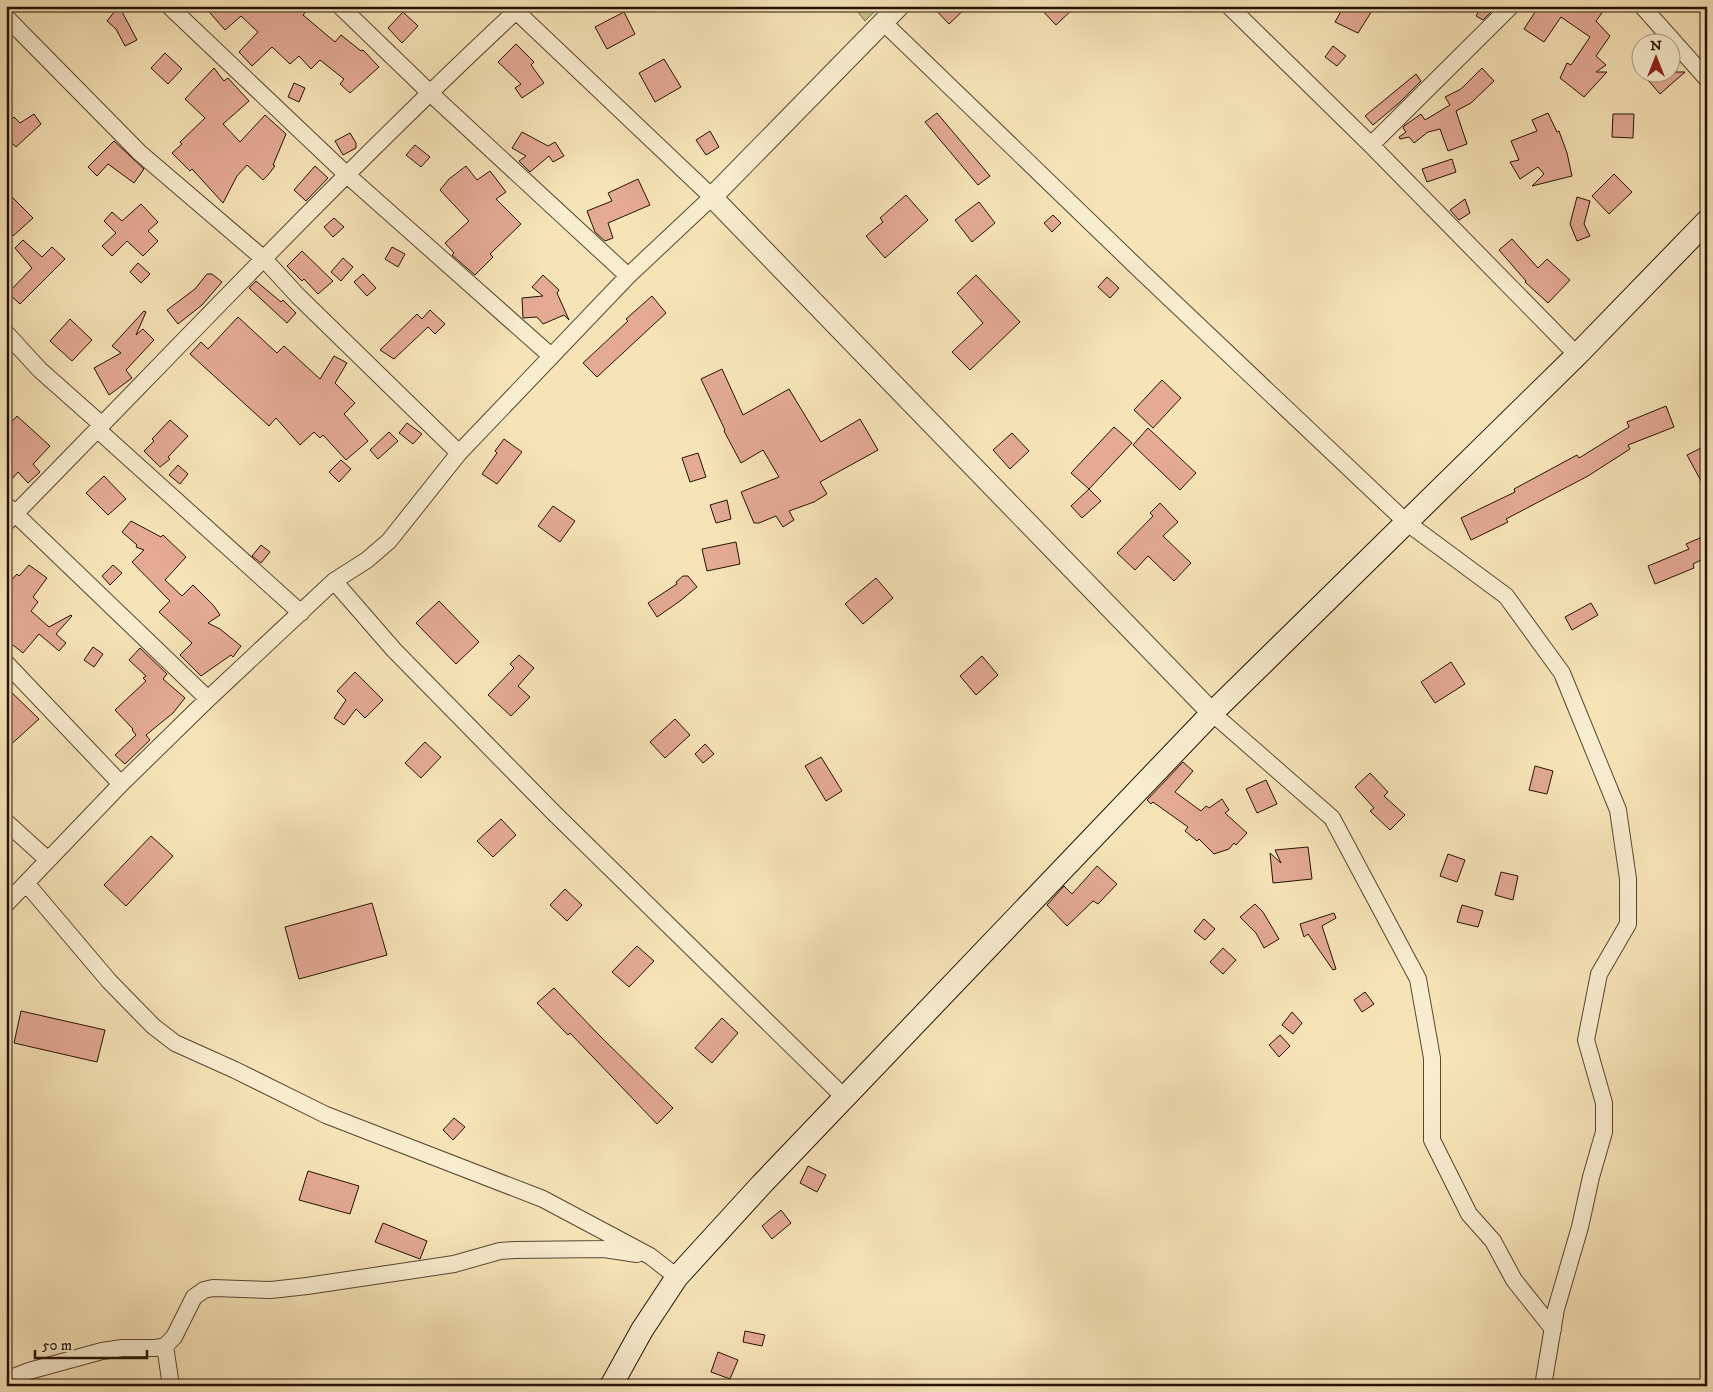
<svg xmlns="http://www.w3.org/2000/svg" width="1713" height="1392" font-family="'IM FELL DW Pica',serif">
	<rect width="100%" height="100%" fill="#f6e4b7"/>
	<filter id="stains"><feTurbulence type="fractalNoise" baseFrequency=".004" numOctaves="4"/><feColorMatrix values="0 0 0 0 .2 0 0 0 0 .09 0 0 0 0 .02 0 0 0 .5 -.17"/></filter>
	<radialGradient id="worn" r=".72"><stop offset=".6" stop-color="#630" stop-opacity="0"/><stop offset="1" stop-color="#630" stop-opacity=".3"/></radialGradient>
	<path fill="#c2c28a" stroke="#736a47" d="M853,6H880L865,21Z"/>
	<path fill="#e4aa94" stroke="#241204" d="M119,6L137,40L125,46L116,29L107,21Z
		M204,6H311L303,15L335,42L341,35L361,51L363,50L379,67L350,93L340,84L344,79L320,60L311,69L299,56L290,64L272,47L252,66L239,52L258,32L241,16L225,30Z
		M932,6H968L949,24Z
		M1038,6H1076L1056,25Z
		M1344,6H1375L1358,33L1335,22Z
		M1482,6H1497L1483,20L1476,16Z
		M1539,6H1607L1596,21L1610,36L1596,56L1606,65L1596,72H1607L1584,97L1560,78L1567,63L1571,65L1590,37L1561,17L1544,42L1524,29Z
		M403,12L418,26L402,43L388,28Z
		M624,12L635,34L607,49L595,27Z
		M516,44L534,62L531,65L544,83L522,98L515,88L521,84L498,62Z
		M1333,46L1346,56L1337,66L1325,57Z
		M165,53L182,69L168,84L151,68Z
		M664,59L681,87L655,102L639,73Z
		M214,68L224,81L228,78L249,101L223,124L240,142L265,115L286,134L273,165L275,166L268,175L263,180L247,165L237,176L223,203L192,169L190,171L172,153L182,144L180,142L205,118L185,99Z
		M1482,68L1494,81L1471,103L1456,111L1467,144L1448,151L1440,129L1428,132L1414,143L1409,137L1400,139L1399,137L1406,132L1403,128L1404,126L1421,114L1425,120L1450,105L1445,97L1461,89Z
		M1641,72H1685L1660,94Z
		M1416,74L1421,81L1399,103L1373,125L1365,116Z
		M294,83L305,88L299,102L288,97Z
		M937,113L990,176L978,185L925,122Z
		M1548,113L1557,132L1559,131L1567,153L1572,176L1532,186L1544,174L1538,167L1520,179L1510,162L1519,160L1511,141L1537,131L1532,120Z
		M34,114L41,124L16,147L12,143L6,148V125L14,117L20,123Z
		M1613,114H1634L1633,138L1612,137Z
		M710,131L719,147L706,155L696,140Z
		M522,132L548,146L555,142L564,156L553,162L549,156L530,172L519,161L526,156L512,148Z
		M350,133L356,143V148L343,155L335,141Z
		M114,141L144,169L134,183L108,164L97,176L88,167Z
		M415,145L430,157L421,167L406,155Z
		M1452,159L1456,172L1427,182L1422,169Z
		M315,166L328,178L306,201L294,190Z
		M466,166L477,180L490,171L506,192L496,199L521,224L490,254L493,257L475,275L452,255L454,253L445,243L469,221L440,190L449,179Z
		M1614,174L1632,192L1609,214L1592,196Z
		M638,179L650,205L608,223L613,238L605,241L595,232L587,211L612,201L608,193Z
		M6,191L33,218L13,236L6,229Z
		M906,195L928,220L885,258L866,236L883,222L880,218Z
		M1577,197L1590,201L1584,224L1590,236L1577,241L1570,224Z
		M1465,199L1470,213L1459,220L1450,210Z
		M979,202L995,223L972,242L955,220Z
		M141,204L158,222L148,231L158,241L143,256L127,241L112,256L102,246L116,233L104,221L112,212L122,221Z
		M1053,215L1061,223L1052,232L1044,223Z
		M334,218L344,227L333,237L324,227Z
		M1512,239L1538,268L1547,259L1570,280L1548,303L1525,282L1526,281L1499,250Z
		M23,240L42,257L52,247L65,259L20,304L8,293L32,268L15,248Z
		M392,247L405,254L398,267L385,259Z
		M302,251L333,281L318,294L304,279L302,281L287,266Z
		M343,258L353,267L341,281L331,272Z
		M138,263L150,274L141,283L130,272Z
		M207,274H212L222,282L202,305L178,324L167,310L195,289Z
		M363,274L376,288L367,296L354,282Z
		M543,275L559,290L557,293L569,320L564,315L543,324L537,317L523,318L522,298L543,296L532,287Z
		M976,275L1020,322L970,370L952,352L983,323L957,293Z
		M1107,277L1119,288L1110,298L1098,287Z
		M256,281L281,302L283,300L296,313L287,323L249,288Z
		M652,296L666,313L597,377L583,363L628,321L626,319Z
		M430,310L445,324L435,334L428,327L394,359L380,350L417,314L422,319Z
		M144,311L146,312L136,335L143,329L154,340L126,370L132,378L109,395L94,368L121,353L112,346Z
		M238,317L277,353L284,346L320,379L334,356L347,363L335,383L355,403L344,414L368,441L346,460L323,435L320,438L314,432L300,445L276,418L269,426L190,354L201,342L208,349Z
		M70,319L92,340L72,361L50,341Z
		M722,369L743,415L789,389L821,442L860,419L878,450L820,482L827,494L814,502L789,511L794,520L783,527L776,516L759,523H754L741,492L779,477L763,450L741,463L724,431L725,430L701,379Z
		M1162,380L1181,398L1153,428L1134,410Z
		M1666,406L1674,427L1628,445L1630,449L1588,476L1506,519L1508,522L1471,540L1461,518L1515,492L1514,489L1577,455L1579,458L1629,427L1627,422Z
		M17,416L50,446L33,464L40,472L28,483L18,472L6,486V428Z
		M170,420L188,436L168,457L170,459L160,467L144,451L154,441L152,439Z
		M407,423L422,434L413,444L399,433Z
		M1114,427L1132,443L1089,489L1071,473Z
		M1148,428L1196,473L1180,490L1133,445Z
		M389,432L398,441L378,459L370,450Z
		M1012,433L1029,451L1010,469L993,450Z
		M504,439L522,452L497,484L482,474L497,453L495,451Z
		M1707,445V492L1687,455Z
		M698,453L706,477L690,482L682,458Z
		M341,460L351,469L339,482L329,472Z
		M178,465L188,474L180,484L169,475Z
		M104,476L126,499L108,515L86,493Z
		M1089,489L1101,501L1082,518L1071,506Z
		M727,500L731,519L716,523L710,505Z
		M1160,503L1178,522L1163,536L1191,563L1174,581L1148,556L1135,570L1117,553L1153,516L1150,513Z
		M553,506L575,521L560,542L538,526Z
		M131,521L161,537L163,535L186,557L165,580L182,596L193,585L214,606L220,615L208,623L220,629L241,646L233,657L231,655L201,676L180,655L192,643L159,612L170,601L132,562L144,550L136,547L137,545L122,532Z
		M1707,535V557L1693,564L1694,568L1655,584L1648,566L1689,549L1686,544Z
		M736,542L740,564L707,571L702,549Z
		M261,545L270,552L261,563L252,556Z
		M29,565L47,578L33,597L38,602L31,611L49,627L71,615L72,616L56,634L66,643L59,651L39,634L23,653L13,645L6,651V630L11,625L6,621V586L17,574L19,576Z
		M113,565L122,573L110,585L102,576Z
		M683,576H688L697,587L680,601L657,617L648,603L677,584L676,582Z
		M876,578L893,598L863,624L845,604Z
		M439,601L479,642L456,664L416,623Z
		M1591,603L1598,615L1572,630L1565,617Z
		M93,647L103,654L94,667L84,660Z
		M140,648L167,674L163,679L185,698L173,713L146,735L150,740L125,764L115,755L136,735L132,730L133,729L115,710L146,681L143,678L146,676L129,660Z
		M519,655L534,668L518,686L530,697L511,716L488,695L514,668L510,664Z
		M982,656L998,675L976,695L960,676Z
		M1451,662L1465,684L1435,703L1421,682Z
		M355,672L383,700L365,718L356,709L344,725L334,718L346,700L337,691Z
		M6,687L39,719L6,749Z
		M675,719L690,735L665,758L650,742Z
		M425,742L441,757L421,778L405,763Z
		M705,744L714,754L703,763L695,754Z
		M821,757L842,791L826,801L805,766Z
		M1183,762L1193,771L1175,792L1201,811L1206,806L1209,808L1222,799L1229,810L1225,813L1247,833L1236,845L1234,843L1229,849L1214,854L1199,839L1197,841L1185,831L1188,827L1153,802L1151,804L1147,800Z
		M1535,766L1553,771L1547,794L1529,790Z
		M1370,773L1388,792L1384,796L1405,815L1390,830L1370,811L1374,808L1355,787Z
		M1266,780L1277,804L1257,813L1246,789Z
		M501,819L516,835L493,857L477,841Z
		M151,836L173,856L126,906L104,885Z
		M1308,847L1312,879L1273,883L1270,853L1281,863L1275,850Z
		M1448,854L1465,860L1457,882L1440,876Z
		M1097,866L1117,884L1098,904L1093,901L1067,926L1047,905L1064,886L1072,894Z
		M1501,872L1518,876L1513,900L1495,895Z
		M565,889L582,905L567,921L550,905Z
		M372,903L387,955L299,979L285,927Z
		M1255,904L1263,912L1279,939L1264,948L1256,933L1240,917Z
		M1462,905L1483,911L1478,927L1457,922Z
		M1334,913L1336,918L1322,926L1336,969L1333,970L1308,934L1304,937L1300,924Z
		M1204,919L1215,929L1205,940L1194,931Z
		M637,946L654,961L629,987L612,972Z
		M1223,948L1236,960L1223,974L1210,962Z
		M554,988L599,1035L673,1108L657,1124L570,1033L568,1035L537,1003Z
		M1365,992L1374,1004L1362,1012L1354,1000Z
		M21,1011L105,1030L97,1062L14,1043Z
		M1292,1012L1302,1023L1293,1034L1282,1025Z
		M722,1018L738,1033L712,1063L695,1048Z
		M1280,1035L1290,1046L1279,1057L1269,1045Z
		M454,1118L465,1127L453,1140L443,1130Z
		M808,1166L826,1175L817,1192L800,1183Z
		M308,1171L359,1186L350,1214L299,1200Z
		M781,1210L791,1223L772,1239L762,1226Z
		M383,1223L427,1241L420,1259L375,1242Z
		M745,1331L765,1335L762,1346L743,1342Z
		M718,1352L738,1360L730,1379L711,1372Z"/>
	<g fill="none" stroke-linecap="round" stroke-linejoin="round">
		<g stroke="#584631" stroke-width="18">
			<path id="minor" d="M169,6L346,174L551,356
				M340,6L429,92L628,276
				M1229,6L1371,145L1577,355
				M1642,6L1707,79
				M6,17L140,153L264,259L298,296L459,453
				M883,22L1144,274L1406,522L1506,596L1562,673L1618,810L1628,879V924L1599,974L1586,1040L1604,1103V1132L1591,1177L1580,1227L1556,1309L1543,1386
				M1371,145L1511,6
				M6,333L40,370L102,425
				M98,430L301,613
				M6,505L208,699
				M6,523C175,351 340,175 516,11L511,6
				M334,581L394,650L555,814L845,1098
				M6,663L121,784
				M1212,713L1332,818L1418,979L1432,1058V1140L1469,1214L1493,1241L1514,1280L1553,1329
				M6,822L48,860
				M26,883L109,981L153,1026L175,1043L235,1070L326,1115L543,1199L650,1256L677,1277
				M6,904L121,784L208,699L334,581L367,560L389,541L459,453L628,276L712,197L516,11L520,6
				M165,1346L171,1386
				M6,1380L29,1371L102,1351L122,1348H155L165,1346L174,1337L194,1297L204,1290L213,1288L271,1290L307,1286L454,1264L500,1251L515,1250L604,1249L637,1254"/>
		</g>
		<g stroke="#584631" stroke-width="22">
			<path id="tertiary" d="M899,6L712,197L1212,713"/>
		</g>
		<g stroke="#241204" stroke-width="24">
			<path id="secondary" d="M611,1386L642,1330L677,1277L761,1185L1212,713L1577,355L1707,221"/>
		</g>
		<use href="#minor" stroke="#f9edd0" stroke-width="16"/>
		<use href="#tertiary" stroke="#f9edd0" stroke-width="20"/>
		<use href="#secondary" stroke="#f9edd0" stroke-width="22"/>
	</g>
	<rect width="1713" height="1392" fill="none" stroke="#f6e4b7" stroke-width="25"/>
	<rect x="8" y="8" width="1698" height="1377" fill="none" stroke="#241204" stroke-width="2.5"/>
	<rect x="12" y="12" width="1688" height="1367" fill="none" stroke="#241204"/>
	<g transform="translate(1656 58)"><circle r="24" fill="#f9edd0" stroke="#a4957e"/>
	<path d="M0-4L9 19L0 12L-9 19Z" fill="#8f2418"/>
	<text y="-8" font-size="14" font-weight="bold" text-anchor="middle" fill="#241204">N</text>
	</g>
	<path d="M35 1350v8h112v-8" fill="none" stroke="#241204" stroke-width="2.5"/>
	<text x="42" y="1350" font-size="15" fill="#241204" stroke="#f9edd0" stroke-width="4" paint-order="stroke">50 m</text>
	<rect width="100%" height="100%" filter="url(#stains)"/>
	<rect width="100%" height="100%" fill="url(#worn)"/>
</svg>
